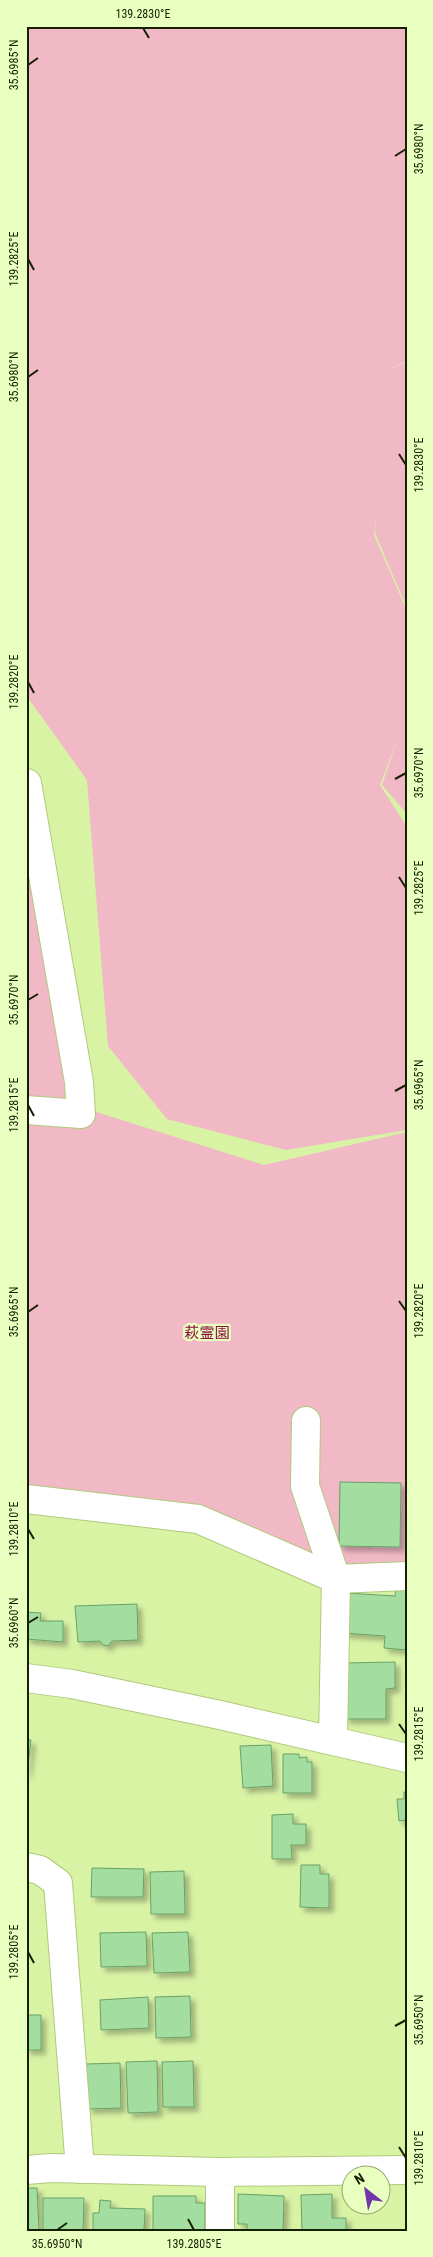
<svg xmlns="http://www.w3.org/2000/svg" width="433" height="2257" font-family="'Roboto Condensed','Noto Sans JP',sans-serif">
	<defs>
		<filter id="shadow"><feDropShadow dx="4.5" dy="4.5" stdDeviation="2.5" flood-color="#0004"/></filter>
	</defs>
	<rect width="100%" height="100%" fill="#d9f3a5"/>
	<path fill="#f1b8c5" d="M26,26H407V361L387,370L407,362V608L375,533L376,516L374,535L407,611V814L382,785L398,737L380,785L407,827V1130L286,1150L167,1119L108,1046L87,780L26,695Z
		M26,770L90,1110L264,1165L407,1132V1575L330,1572L204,1511L26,1486Z"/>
	<path fill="#a3dea0" stroke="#68a167" filter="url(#shadow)" d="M340,1482L401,1483L400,1547L339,1546Z
		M396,1584H407V1650L384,1648L385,1636L343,1633L346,1593L395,1596Z
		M137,1604L138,1640L112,1641L108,1646L103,1645L100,1641L78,1642L75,1606Z
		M26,1612L41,1613L40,1621H63V1642L26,1639Z
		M395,1662V1688L386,1689V1719H345V1663Z
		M26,1740H31L27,1774H26Z
		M271,1745L273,1786L243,1788L240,1746Z
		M283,1754H299V1758L307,1757V1762H312V1793H283Z
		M404,1792H407V1820L399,1821L397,1799H404Z
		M293,1814V1824H306V1845H291L292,1859H272V1815Z
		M301,1865H320V1874H329V1908L300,1907Z
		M92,1868L144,1869L143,1897H91Z
		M184,1871L185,1914H151L150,1872Z
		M146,1932L147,1966L101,1967L100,1933Z
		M188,1932L190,1972L154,1973L152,1933Z
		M190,1996L191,2037L156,2038L155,1997Z
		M148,1997L149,2028L101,2030L100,2000Z
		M26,2015H41V2050H26Z
		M157,2061L158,2112L128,2113L126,2062Z
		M193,2061L194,2107H163L162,2062Z
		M120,2063L121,2108L88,2109L86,2064Z
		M26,2188H37L39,2231H26Z
		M238,2194L284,2196L283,2231H247V2224H238Z
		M332,2194V2218H346V2231H302L301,2195Z
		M153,2196H196V2203H205V2231H153Z
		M43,2198H84L83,2231H43Z
		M100,2200L111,2201L110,2208L145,2209L144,2231H93V2213H99Z"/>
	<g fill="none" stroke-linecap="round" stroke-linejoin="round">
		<g stroke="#b0c97d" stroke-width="30">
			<path id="minor" d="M26,1110L81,1114L79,1082L27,783
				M306,1421L305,1486L336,1579L333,1739
				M26,1499L198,1519L336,1579L407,1576
				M26,1678L72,1684L220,1715L407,1758
				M26,1867L40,1870L58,1883L80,2169
				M26,2170L51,2168L220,2172L407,2170
				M220,2231V2172"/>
		</g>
		<use href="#minor" stroke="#fff" stroke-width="28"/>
	</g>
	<path fill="none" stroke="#172002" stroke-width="2" d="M143,28L149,38M28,65L38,58M395,156L406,149M28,259L34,270M28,377L38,370M399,454L406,465M28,682L34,693M395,779L406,773M399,877L406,888M28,1000L38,994M395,1091L406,1085M28,1105L34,1116M399,1301L406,1311M28,1312L38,1305M28,1529L34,1539M28,1623L38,1617M399,1724L406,1734M28,1952L34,1963M395,2026L406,2020M399,2147L406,2158M188,2219L194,2230M57,2230L67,2223"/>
	<g text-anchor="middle" stroke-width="4.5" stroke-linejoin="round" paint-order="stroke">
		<g font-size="15" fill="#8b0e42" stroke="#e9ffc0">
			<text x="207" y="1338">萩霊園</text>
		</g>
	</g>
	<rect width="433" height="2257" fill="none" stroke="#e9ffc0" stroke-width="55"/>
	<g transform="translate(366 2190) rotate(329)"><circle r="24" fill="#e9ffc0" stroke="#95a674"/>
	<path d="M0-4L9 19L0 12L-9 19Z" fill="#7236ab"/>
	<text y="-8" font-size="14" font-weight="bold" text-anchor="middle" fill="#172002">N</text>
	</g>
	<rect x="28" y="28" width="378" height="2202" fill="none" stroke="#172002" stroke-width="2"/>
	<g font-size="12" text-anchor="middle" fill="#172002">
		<text x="143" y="18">139.2830°E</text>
		<text transform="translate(14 65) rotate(-90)" y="4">35.6985°N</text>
		<text transform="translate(419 149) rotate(-90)" y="4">35.6980°N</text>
		<text transform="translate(14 259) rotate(-90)" y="4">139.2825°E</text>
		<text transform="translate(14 377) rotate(-90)" y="4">35.6980°N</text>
		<text transform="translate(419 465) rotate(-90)" y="4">139.2830°E</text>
		<text transform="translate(14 682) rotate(-90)" y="4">139.2820°E</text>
		<text transform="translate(419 773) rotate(-90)" y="4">35.6970°N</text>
		<text transform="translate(419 888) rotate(-90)" y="4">139.2825°E</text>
		<text transform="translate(14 1000) rotate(-90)" y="4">35.6970°N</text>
		<text transform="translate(419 1085) rotate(-90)" y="4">35.6965°N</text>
		<text transform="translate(14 1105) rotate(-90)" y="4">139.2815°E</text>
		<text transform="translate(419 1311) rotate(-90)" y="4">139.2820°E</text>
		<text transform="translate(14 1312) rotate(-90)" y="4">35.6965°N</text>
		<text transform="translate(14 1529) rotate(-90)" y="4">139.2810°E</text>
		<text transform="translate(14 1623) rotate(-90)" y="4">35.6960°N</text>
		<text transform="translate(419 1734) rotate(-90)" y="4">139.2815°E</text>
		<text transform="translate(14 1952) rotate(-90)" y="4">139.2805°E</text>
		<text transform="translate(419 2020) rotate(-90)" y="4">35.6950°N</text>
		<text transform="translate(419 2158) rotate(-90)" y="4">139.2810°E</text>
		<text x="57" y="2248">35.6950°N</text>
		<text x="194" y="2248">139.2805°E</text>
	</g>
</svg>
